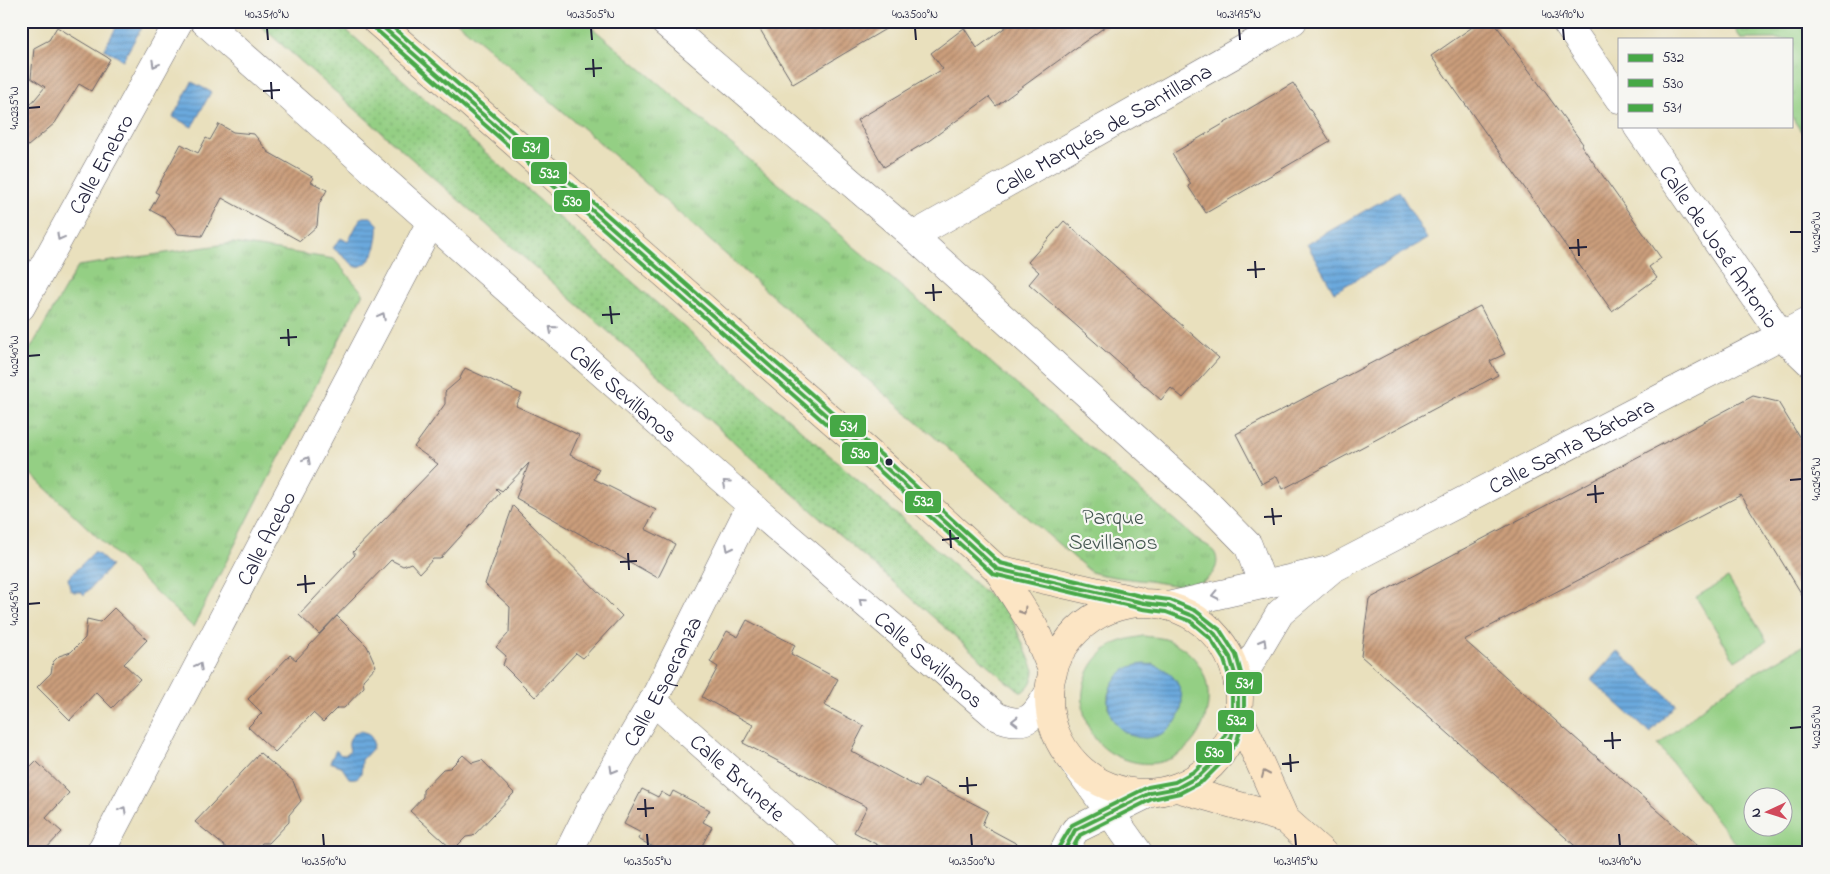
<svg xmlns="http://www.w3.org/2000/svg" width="1830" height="874" font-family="'Indie Flower',sans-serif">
	<defs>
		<pattern id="park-tufts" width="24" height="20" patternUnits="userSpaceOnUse" patternTransform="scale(1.25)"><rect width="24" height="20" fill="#94cf84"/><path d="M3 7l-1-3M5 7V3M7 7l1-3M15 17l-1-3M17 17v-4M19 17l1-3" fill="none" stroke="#7fb173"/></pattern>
		<pattern id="garden-dots" width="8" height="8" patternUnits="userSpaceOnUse" patternTransform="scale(1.25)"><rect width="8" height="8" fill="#94cf84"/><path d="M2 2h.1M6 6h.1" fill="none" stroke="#7fb173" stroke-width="1.8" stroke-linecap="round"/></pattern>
		<pattern id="water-rules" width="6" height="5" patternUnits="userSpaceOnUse" patternTransform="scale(1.25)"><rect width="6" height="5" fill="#6ba9dd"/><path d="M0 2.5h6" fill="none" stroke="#5889b4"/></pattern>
		<pattern id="building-hatch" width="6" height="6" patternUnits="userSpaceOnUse" patternTransform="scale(1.25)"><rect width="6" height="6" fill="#cb9e7b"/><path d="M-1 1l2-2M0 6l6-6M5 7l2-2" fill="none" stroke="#a48066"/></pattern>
	</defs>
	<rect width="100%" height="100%" fill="#f6f6f2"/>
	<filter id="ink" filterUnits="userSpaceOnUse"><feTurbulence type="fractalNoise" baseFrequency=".02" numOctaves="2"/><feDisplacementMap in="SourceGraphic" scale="10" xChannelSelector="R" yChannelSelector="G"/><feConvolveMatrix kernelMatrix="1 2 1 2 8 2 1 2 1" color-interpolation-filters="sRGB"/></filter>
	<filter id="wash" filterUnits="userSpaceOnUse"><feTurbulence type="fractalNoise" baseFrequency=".0096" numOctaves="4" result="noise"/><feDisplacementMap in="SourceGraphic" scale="20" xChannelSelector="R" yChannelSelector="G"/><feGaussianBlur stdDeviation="1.12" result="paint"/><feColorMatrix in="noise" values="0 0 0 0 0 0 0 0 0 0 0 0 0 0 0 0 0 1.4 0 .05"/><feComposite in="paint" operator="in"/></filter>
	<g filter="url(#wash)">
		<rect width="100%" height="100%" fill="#e9e0bd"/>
		<path fill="#94cf84" stroke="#5b7860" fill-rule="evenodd" d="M1728,578L1767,641L1735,661L1696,597Z
			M1143,636C1150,637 1158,637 1165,639C1245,668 1203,785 1127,760C1114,756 1102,749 1094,737C1076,709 1079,673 1104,651C1115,641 1129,639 1143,636ZM1152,664C1179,674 1188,697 1175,723L1108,708V695L1112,684Z
			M1809,642V853H1743L1658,745L1722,692ZM1752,796H1782V826H1752Z"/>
		<path fill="url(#park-tufts)" stroke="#5b7860" d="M456,21H584L933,313L1200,542C1229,552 1217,582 1191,585C1177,587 1163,583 1149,581C1129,579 1110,577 1091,572L815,334L605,147Z
			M1730,21H1809V143L1791,116V39H1741Z
			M233,243L334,259L363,293L193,627L21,465V365L78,266Z"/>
		<path fill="url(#garden-dots)" stroke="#5b7860" d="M255,21H336L1010,614L1034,670C1034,680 1029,687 1022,692L1007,682Z"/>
		<path fill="url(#water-rules)" stroke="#46668c" d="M120,21H139V26L142,27L123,60L104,49Z
			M192,82L211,92L192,127L173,117Z
			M1399,191L1427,239L1334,292L1307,244Z
			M364,217H371L378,224C379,239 375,266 356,267L333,248L341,238L348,242L360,219Z
			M95,551L111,566L84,595L82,592H74L70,589L68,578Z
			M1617,651L1676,704L1650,733L1591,680Z
			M1108 701a37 37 0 1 1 74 0a37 37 0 1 1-74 0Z
			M361,731C371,734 375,740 372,749L362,760C361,770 364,780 349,778L341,766L330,762L336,750L341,755L347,754L350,750C346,740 352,733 361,731Z"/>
		<g id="blocks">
			<path fill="url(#building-hatch)" d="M755,21H899L793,84Z
				M1014,21H1113L996,106L989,97L930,140L884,167L857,120L943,69L931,53L964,28L977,48Z
				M1481,21H1493L1583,144L1581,145L1661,258L1649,267L1657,278L1612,311L1431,56Z
				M57,27L110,59L91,91L79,84L55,123L21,152V116L45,87L31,78L34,48L49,40Z
				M1293,83L1330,141L1206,213L1188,186L1191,184L1172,154Z
				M219,124L233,132L254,134L268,152L314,178L311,182L327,190L319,204L317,226L300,241L222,198L202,236L178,234L165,218L150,210L159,194L155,192L181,144L198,153L206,138L210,140Z
				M1064,221L1219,358L1183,398L1171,388L1161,400L1029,284L1039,272L1028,262Z
				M1480,306L1505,354L1490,361L1498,375L1283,489L1277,476L1262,484L1236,434Z
				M465,368L522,394L516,406L579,435L570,455L599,469L594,479L656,510L645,529L675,544L658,578L516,498L529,463L502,491L497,488L496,489L500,493L440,559H433L420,573L411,563L403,566L391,560L319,634L299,615L355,555L353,552L438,464L414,447L445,404V392L459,380Z
				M1753,396L1778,402L1809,453V606L1741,495L1464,640L1706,853H1583L1361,656L1369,599Z
				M513,506L622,616L583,658L576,653L535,697L503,665L506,656L496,647L509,633L510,607L485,584Z
				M114,608L147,640L124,664L140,679L112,708L96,692L70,720L37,687L51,673L53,662L59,656L71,652L85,638L87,619L100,622Z
				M337,616L367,646L376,666L363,680L364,687L344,708H337L323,722L313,713L275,752L248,727L262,713L248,699L290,655L296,660Z
				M747,620L795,645L791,654L838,679L824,705L864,726L851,751L919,788L924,778L988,811L982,825L1034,853H892L854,832L867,807L743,743L753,725L702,697L718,667L710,662L727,631L738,637Z
				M260,753L293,781L301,801L289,815V822L269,843H262L254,853H237L229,850L195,822Z
				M463,755L472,763L482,760L514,793L473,836L466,837L453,850L410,811L423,797V790L443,769L450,768Z
				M36,761L69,793L46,818L62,832L42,853H21V776Z
				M642,789L658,797L661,792L670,797L673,791L710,810L703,822L712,827L698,853H665L638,839L641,833L624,824Z"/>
		</g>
	</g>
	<g filter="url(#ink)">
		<use href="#blocks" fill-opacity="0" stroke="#686468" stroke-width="1"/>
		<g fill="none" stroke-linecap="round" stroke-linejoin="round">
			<g stroke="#686468" stroke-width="29">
				<g id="minor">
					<path id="s1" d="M204,21L751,505L996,716C1026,730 1035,717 1049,692"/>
					<path d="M663,21L913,236L1208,504L1248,545L1263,585"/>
					<path d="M1565,21L1619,99"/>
					<path id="s2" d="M1637,126L1782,336L1809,362"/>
					<path id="s3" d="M913,236L1293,21"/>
					<path id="s4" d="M21,307L179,21"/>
					<path d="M1168,606L1329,570"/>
					<path id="s5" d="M1238,684L1280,613L1332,569L1809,321"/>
					<path id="s6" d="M653,701L824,853"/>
					<path d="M1072,760L1138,852"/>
					<path id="s7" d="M100,853L431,222"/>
					<path id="s8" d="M568,853L590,809L653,701L751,505"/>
					<path d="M1063,853L1075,830L1150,793"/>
				</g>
			</g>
			<g stroke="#686468" stroke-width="29">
				<path id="secondary" d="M376,21L884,466L997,569L1034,627L1053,672
					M997,569L1138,601
					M1049 698a95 95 0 1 1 190 0a95 95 0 1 1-190 0Z
					M1238,714L1285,819L1323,853
					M1177,788L1285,819"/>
			</g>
			<use href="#minor" stroke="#fff" stroke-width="28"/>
			<use href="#secondary" stroke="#fce5c4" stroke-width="28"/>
			<g stroke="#f6f6f2" stroke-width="8">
				<path id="bus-1" d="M376,21L884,466L997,569L1144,603L1168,606L1193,616L1215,634L1230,657L1238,684V714L1231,738L1217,759L1199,776L1177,788L1150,793L1075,830L1063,853"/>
			</g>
			<g stroke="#f6f6f2" stroke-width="8">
				<path id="bus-2" d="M372,26L880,471L993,574L1143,609L1166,612L1190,621L1210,638L1224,660L1232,685V713L1225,735L1212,755L1195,771L1175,782L1148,787L1072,825L1057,850"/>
			</g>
			<g stroke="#f6f6f2" stroke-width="8">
				<path id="bus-3" d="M386,21L888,461L1000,563L1145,597L1170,600L1196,611L1220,630L1236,655L1244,684V716L1237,741L1222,762L1203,781L1180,793L1152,799L1080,835L1070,853"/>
			</g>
			<use href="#bus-1" stroke="#46a846" stroke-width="4"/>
			<use href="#bus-2" stroke="#46a846" stroke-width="4"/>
			<use href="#bus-3" stroke="#46a846" stroke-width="4"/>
		</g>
		<defs><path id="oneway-chevron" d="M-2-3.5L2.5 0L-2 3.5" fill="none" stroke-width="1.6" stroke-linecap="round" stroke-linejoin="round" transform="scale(1.25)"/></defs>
		<g stroke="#9c9ca7">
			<use href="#oneway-chevron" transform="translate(155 64) rotate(119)"/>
			<use href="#oneway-chevron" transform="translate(60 237) rotate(119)"/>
			<use href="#oneway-chevron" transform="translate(382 316) rotate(-62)"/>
			<use href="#oneway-chevron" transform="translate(552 329) rotate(-139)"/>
			<use href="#oneway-chevron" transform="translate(307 460) rotate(-62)"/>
			<use href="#oneway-chevron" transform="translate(726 483) rotate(-138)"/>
			<use href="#oneway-chevron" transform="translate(729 548) rotate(117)"/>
			<use href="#oneway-chevron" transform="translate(1215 595) rotate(168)"/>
			<use href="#oneway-chevron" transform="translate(862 601) rotate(-139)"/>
			<use href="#oneway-chevron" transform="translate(1263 642) rotate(-60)"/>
			<use href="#oneway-chevron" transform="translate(199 666) rotate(-62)"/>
			<use href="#oneway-chevron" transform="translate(1015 721) rotate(-180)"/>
			<use href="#oneway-chevron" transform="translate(613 770) rotate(120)"/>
			<use href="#oneway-chevron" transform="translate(123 810) rotate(-62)"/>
		</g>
		<g stroke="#9a8d86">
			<use href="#oneway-chevron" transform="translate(1023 611) rotate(58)"/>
			<use href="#oneway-chevron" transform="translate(1265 774) rotate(-114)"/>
		</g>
	</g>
	<path fill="none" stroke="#22223b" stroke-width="2" d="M267,28L268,40M591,28L592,40M915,28L916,40M1239,28L1240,40M1563,28L1564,40M593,59L594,77M585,69L602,68M271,82L272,99M263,91L280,90M28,108L40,107M1790,232H1802M1578,239L1579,256M1569,248L1587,247M1255,261L1256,278M1247,270L1265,269M933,284L934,301M925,293L942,292M610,306L612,324M602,315L620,314M288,329L289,346M280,338L297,337M28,356L40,355M1790,480L1802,479M1595,485L1596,503M1587,495L1604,493M1272,508L1274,525M1264,517L1282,516M950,530L951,548M942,540L959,538M628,553L629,570M620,562L637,561M305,575L306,593M297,585L315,583M28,604L40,603M1790,728L1802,727M1612,732L1613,749M1604,741L1621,740M1290,754L1291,772M1282,764L1299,762M967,777L968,794M959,786L977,785M645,799L646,817M637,809L654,808M323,834L324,846M647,834L648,846M971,834L972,846M1295,834L1296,846M1619,834L1620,846"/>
	<circle fill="#22223b" stroke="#f6f6f2" stroke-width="2" cx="889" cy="462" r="4.5"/>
	<g text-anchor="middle" stroke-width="4.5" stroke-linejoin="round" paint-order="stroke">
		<g font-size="22" fill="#22223b" stroke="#f6f6f2">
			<text dy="8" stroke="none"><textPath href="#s3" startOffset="218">Calle Marqués de Santillana</textPath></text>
			<text dy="8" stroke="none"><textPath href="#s4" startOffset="164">Calle Enebro</textPath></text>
			<text dy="8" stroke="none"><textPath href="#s2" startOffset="146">Calle de José Antonio</textPath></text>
			<text dy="8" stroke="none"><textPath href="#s1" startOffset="561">Calle Sevillanos</textPath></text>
			<text dy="8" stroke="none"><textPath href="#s5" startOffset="420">Calle Santa Bárbara</textPath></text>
			<text dy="8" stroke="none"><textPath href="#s7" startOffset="356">Calle Acebo</textPath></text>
			<text dy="8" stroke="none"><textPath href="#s1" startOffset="966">Calle Sevillanos</textPath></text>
			<text dy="8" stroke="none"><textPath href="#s8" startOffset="196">Calle Esperanza</textPath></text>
			<text dy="8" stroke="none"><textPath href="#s6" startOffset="114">Calle Brunete</textPath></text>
		</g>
		<g font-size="22" fill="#445651" stroke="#f6f6f2">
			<text x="1113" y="524">Parque<tspan x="1113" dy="25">Sevillanos</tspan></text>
		</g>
	</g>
	<g stroke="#f6f6f2" stroke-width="2">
		<rect x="511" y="136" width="39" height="24" rx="5" fill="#46a846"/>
		<rect x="530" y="161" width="38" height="24" rx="5" fill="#46a846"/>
		<rect x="553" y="189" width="38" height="24" rx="5" fill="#46a846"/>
		<rect x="829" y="414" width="38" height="24" rx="5" fill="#46a846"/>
		<rect x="841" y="441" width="38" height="24" rx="5" fill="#46a846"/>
		<rect x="904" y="490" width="38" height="24" rx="5" fill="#46a846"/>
		<rect x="1225" y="671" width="38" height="24" rx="5" fill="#46a846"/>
		<rect x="1217" y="709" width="38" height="24" rx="5" fill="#46a846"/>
		<rect x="1195" y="740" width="38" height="24" rx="5" fill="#46a846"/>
	</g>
	<g font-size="14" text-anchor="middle" font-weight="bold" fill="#fff">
		<text x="531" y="152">531</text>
		<text x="549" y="178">532</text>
		<text x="572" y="206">530</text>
		<text x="848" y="431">531</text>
		<text x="860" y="458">530</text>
		<text x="923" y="506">532</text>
		<text x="1244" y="688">531</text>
		<text x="1236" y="725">532</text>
		<text x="1214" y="757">530</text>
	</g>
	<rect width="1830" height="874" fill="none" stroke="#f6f6f2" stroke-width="55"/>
	<rect x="1618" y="38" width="175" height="90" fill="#f6f6f2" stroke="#a1a1a9"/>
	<rect x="1628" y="54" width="25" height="8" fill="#46a846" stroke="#a1a1a9"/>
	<text x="1662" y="62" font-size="15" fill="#22223b">532</text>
	<rect x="1628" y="79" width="25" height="8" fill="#46a846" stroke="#a1a1a9"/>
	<text x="1662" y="88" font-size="15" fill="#22223b">530</text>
	<rect x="1628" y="104" width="25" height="8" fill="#46a846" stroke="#a1a1a9"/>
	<text x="1662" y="112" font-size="15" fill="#22223b">531</text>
	<g transform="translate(1768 812) rotate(266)"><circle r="24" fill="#f6f6f2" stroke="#a1a1a9"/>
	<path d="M0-4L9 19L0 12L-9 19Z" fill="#d1495b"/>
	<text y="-8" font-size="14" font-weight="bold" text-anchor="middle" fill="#22223b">N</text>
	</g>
	<rect x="28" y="28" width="1774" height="818" fill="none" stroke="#22223b" stroke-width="2"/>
	<g font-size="12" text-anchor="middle" fill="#22223b">
		<text x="267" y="18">40.3510°N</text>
		<text x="591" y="18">40.3505°N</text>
		<text x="915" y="18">40.3500°N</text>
		<text x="1239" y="18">40.3495°N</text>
		<text x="1563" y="18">40.3490°N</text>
		<text transform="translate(14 108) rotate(-90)" y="4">4.0235°W</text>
		<text transform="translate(1816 232) rotate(-90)" y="4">4.0240°W</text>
		<text transform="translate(14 356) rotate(-90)" y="4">4.0240°W</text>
		<text transform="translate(1816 479) rotate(-90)" y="4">4.0245°W</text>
		<text transform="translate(14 604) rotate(-90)" y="4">4.0245°W</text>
		<text transform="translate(1816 727) rotate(-90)" y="4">4.0250°W</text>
		<text x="324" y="865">40.3510°N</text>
		<text x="648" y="865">40.3505°N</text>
		<text x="972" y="865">40.3500°N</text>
		<text x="1296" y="865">40.3495°N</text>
		<text x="1620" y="865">40.3490°N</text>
	</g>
</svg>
